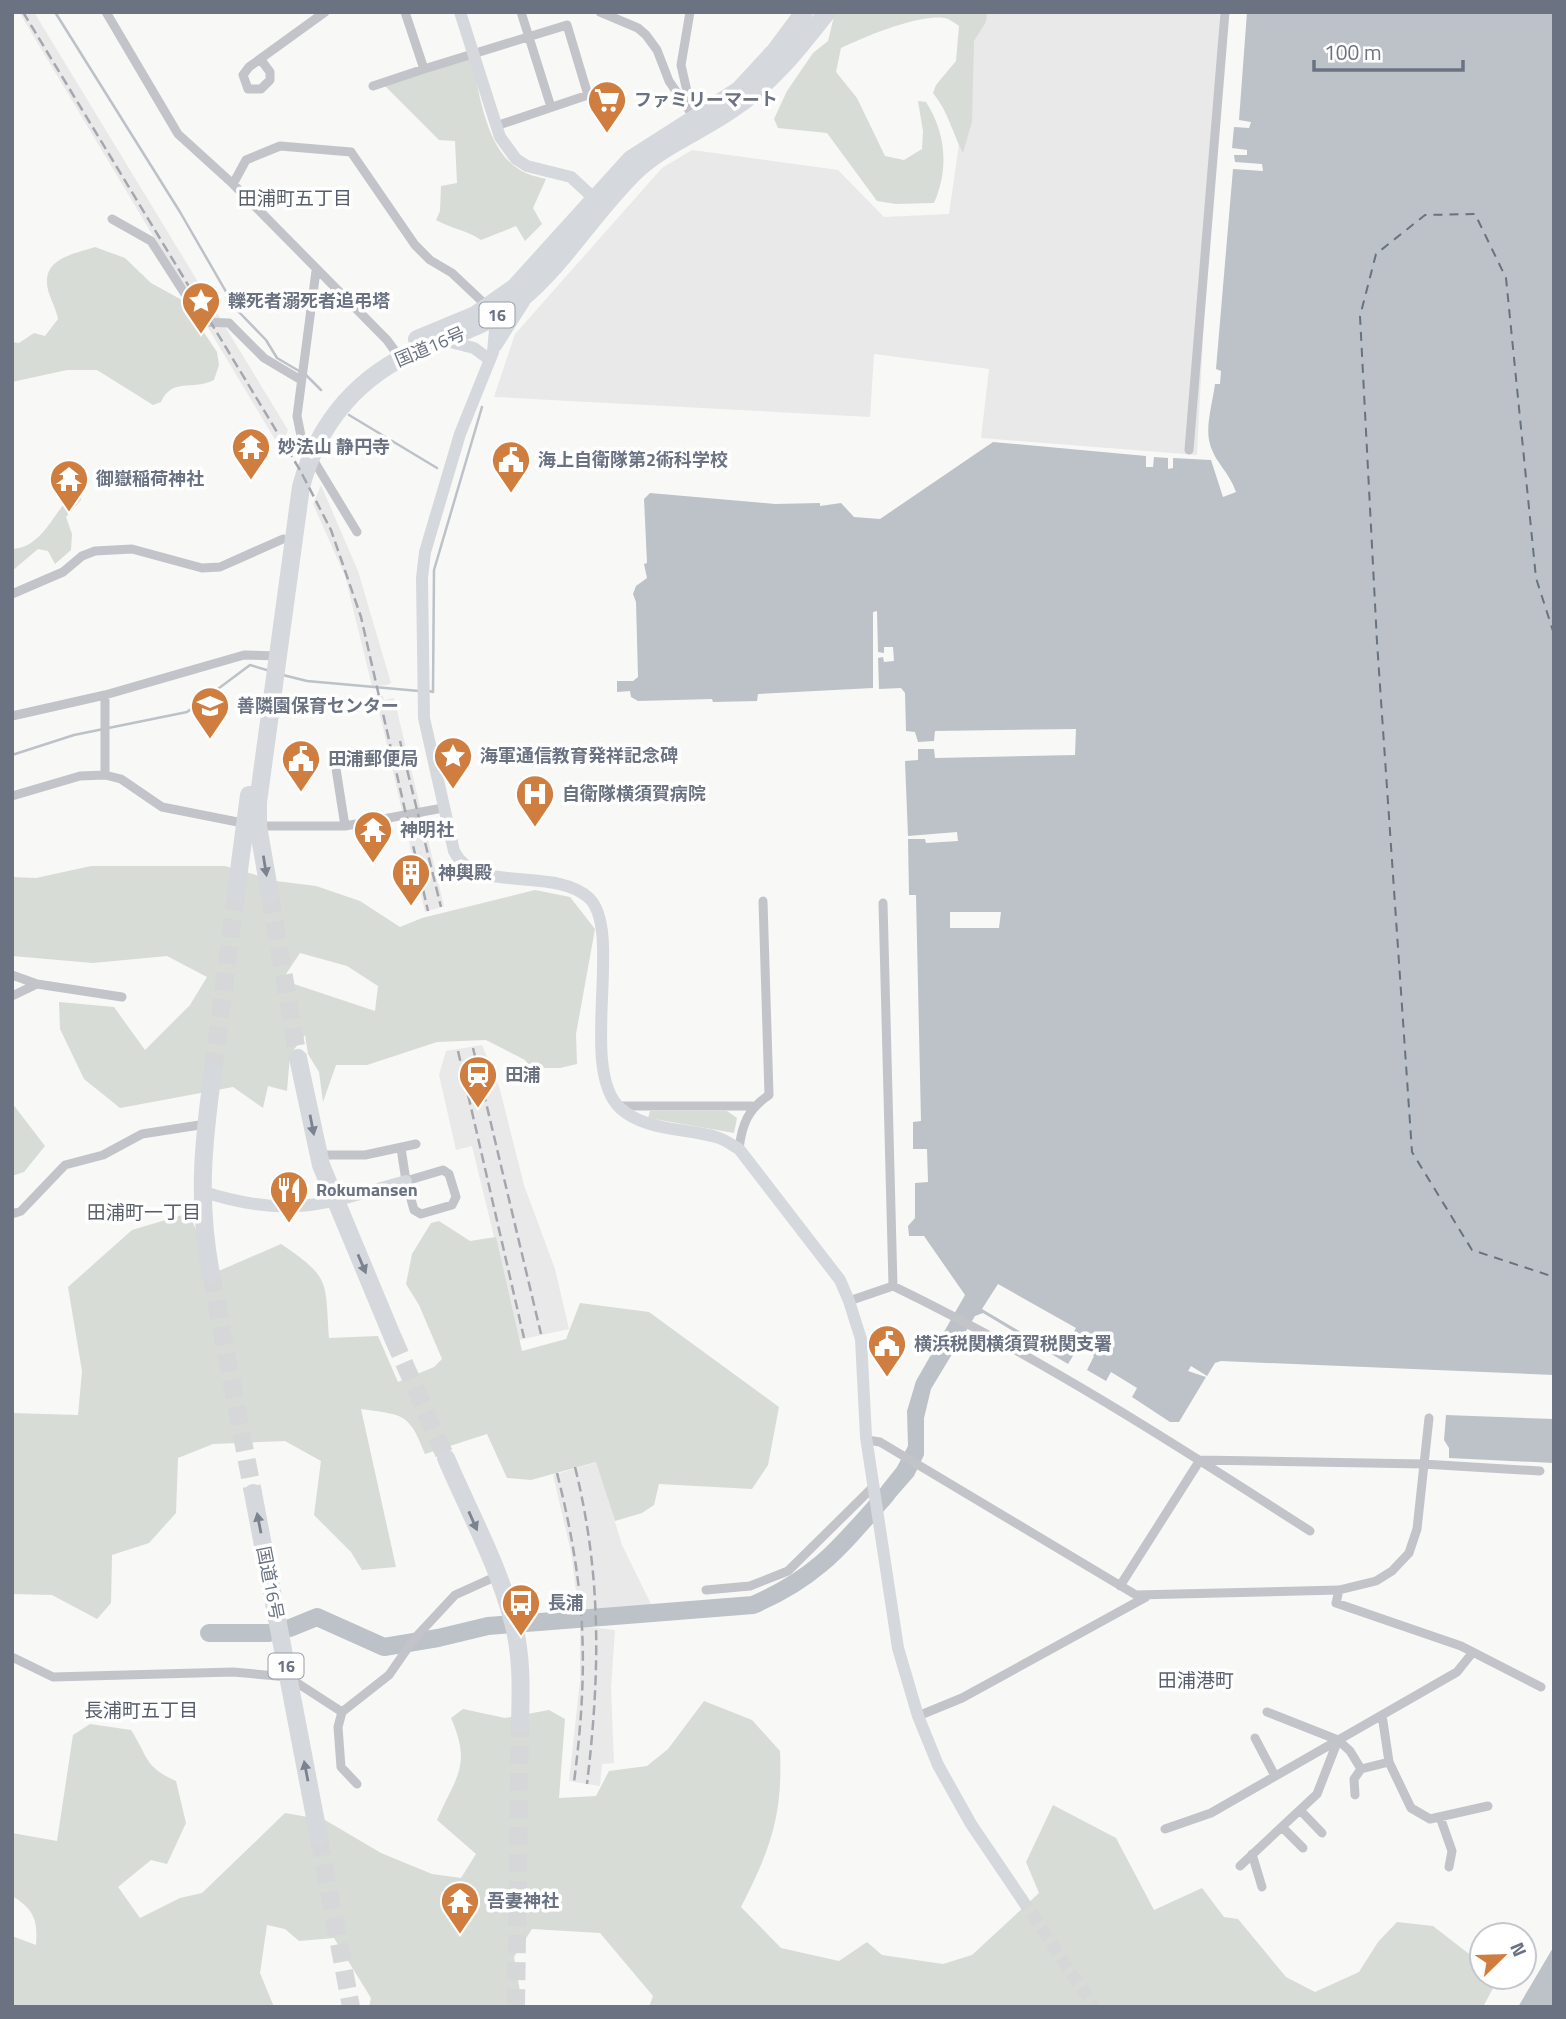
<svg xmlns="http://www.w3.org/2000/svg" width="1566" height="2019" font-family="'Titillium Web','Noto Sans JP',sans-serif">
	<rect width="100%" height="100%" fill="#f8f8f6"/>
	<path fill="#e9e9e9" d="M19,12H34L288,430L280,448Z
		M978,12H1220L1197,455L981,438L989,369L874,354L870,417L494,397L515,334L662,168L692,150L838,170L884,217L949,214Z
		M321,485L358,571L391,683L387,685L372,686L345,576L313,504Z
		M383,696L384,700L394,698L444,906L425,912L376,697Z
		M482,1045L499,1086L524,1185L555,1269L569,1329L519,1340L472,1146L456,1150L439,1075L446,1051Z
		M597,1462L622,1545L651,1604L637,1611L579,1615L571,1552L553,1475Z
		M580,1626L615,1630L611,1688L614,1763L602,1764L600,1786L569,1781L580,1680Z"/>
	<path fill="#d7dcd6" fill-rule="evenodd" d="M835,12H987L986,22L974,41L972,122L963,153C952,132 948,111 933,93L936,85L956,61L959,26C955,23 948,18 944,18C919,14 864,37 841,48L836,72L857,98L885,156L904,160L922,149L923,131L918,101L926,102C946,133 949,169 934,203L896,204L877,201L827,133L778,128L774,119L787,91L813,53L828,41Z
		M471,57C480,93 485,149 520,170C528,175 538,177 546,179L533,208L542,224L525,241L516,226L481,240C467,230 452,229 436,220L440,211L441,186L457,183L455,141L439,140L385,86Z
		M95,247L125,258L151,283L182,300L217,352L219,365L214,380C193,391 172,377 161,402L153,405L97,370H67L12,382V342L19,343L34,333L45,336L58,319C56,307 46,292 47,281C47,257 78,253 95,247Z
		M81,492V500L66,517L72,534L71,550L55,564L48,551L38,549L12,571V549C42,548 54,512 73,493Z
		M91,866H225L276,881L316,886L360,901L400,927L422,918L535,890L570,897L595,929L576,1034L577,1064L560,1068H531L525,1060L486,1040L437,1042L367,1065H336L323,1102L319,1072L308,1054L305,1035L290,1055L287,1091L268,1086L263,1108L233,1087L120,1108L84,1079L60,1029L59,1002L114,1007L145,1050L190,1005L207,977L167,956L93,963L12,956V877L36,878ZM300,953L347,966L378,986L375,1011L282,980Z
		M12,1103L45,1146L24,1172L12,1176Z
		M650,1111H727L737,1118L734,1133L648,1118Z
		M189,1213L214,1273L281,1244C331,1278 325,1280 329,1338L378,1336L398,1382L434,1367L442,1359L419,1305L406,1284L412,1254L431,1223L439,1221L470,1241L496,1237L522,1351L566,1339L580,1303L649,1312L779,1407L768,1465L752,1489L659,1484L654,1505L642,1513L615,1521L596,1462L531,1480L507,1478L487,1434L425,1454C409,1412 403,1415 361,1409L396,1567L362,1570L351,1552L314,1515L321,1461L285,1441L213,1444L178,1458L176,1513L149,1543L112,1555L111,1603L97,1619L52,1595L12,1594V1413L78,1415L82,1371L68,1287L132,1230Z
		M704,1701L752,1720L780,1751C783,1816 770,1850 741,1907L781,1948L839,1961L867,1942L882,1955L943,1964L972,1955L1039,1893L1026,1862L1053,1805L1116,1838L1154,1910L1202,1888L1224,1917L1238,1919L1286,1977L1315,1992L1359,1972L1378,1942L1397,1922L1433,1926L1482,1964V1977H1499L1483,2007H649L653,1996L600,1933L532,1929L514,1957L521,1997L503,2007H369L371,1998L334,1938L299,1941L285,1929L267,1925L260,1973L274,2007H12V1936L36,1945C38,1920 34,1909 12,1896V1833L57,1841L73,1735L90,1724L131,1730C148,1756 144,1767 176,1781L186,1823L167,1864L151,1860L118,1887L140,1918L180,1898L202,1893L285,1813L325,1820L381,1853L432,1874L461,1878L476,1854L437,1820C456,1776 472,1766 451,1718L463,1709L505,1718L549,1710L565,1719L559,1798L596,1796L609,1771L647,1766L668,1749Z"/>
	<path fill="#bcc2c8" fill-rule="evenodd" d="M1247,12H1554V1375L1221,1361L1215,1363L1207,1376L1191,1366L1188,1371L1206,1377L1179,1422H1170L1132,1397L1137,1388L1111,1372L1106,1381L1087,1370L1094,1356L1079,1346L1068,1364L983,1313L975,1316L931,1389L924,1418V1455L914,1476L886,1508L881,1487L897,1467L908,1446L907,1411L916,1381L965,1295L924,1236H909L908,1226L915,1218V1183L928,1182L927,1149H913V1122L921,1121L916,895H909L908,839H925L926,843L958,841L957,832L908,836L905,761L918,760V749H934L935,758L1075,755L1076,729L935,731L934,741L918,742L915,732L906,731L905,693L901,688L879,689L878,658L883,657L884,662L894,661L893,647H884V653L878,652L877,611L873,612V688L758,694L757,701L713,702L712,699L638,701L631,697L630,691L617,692V681H633L638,677L636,602L633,594L636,586L647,578L644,564L647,563L644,499L650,493L775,504L820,503V506L841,503L854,517L880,519L993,442L1146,456V467H1153L1154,457L1168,458V469L1173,468V458L1211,460L1223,497L1236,492C1229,471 1213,461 1209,440C1206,424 1213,400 1215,384H1220L1221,371L1216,369L1233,169L1263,171L1262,164L1235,162L1234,155H1247V150L1232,148L1234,127L1249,128L1251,122L1239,120ZM950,912H1001L999,928H950ZM998,1284L1076,1328L1060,1355L982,1309Z
		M1446,1415L1554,1419V1463L1449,1458V1448L1444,1440Z
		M1554,1946V2007H1518Z"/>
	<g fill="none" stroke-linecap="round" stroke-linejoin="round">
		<path stroke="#bcc2c8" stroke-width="2.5" d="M55,12L180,212L236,309L266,340L277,358L299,371
			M305,374L321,390
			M349,415L437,468
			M283,675L307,681L419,691
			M429,691L433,692L434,570L482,407
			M12,755L74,735L187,712L250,665L270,671"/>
		<path stroke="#bcc2c8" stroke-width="18" d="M290,1628L317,1617L384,1647L438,1638L488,1626L753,1605C818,1577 841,1546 886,1495
			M209,1633H269"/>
		<path stroke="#67737f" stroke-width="2" stroke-dasharray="9 7" stroke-linecap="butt" d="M1554,634L1536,578L1506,278L1475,214L1425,215L1376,254L1360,316L1377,642L1412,1152L1472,1250L1554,1277"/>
		<path stroke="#d5d7d9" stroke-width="12" stroke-dasharray="12 6" stroke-linecap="butt" d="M1021,1898L1094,2007"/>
		<path stroke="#d5d7d9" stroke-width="18" stroke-dasharray="18 9" stroke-linecap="butt" d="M270,895L298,1058
			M213,1071L236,893
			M211,1274L253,1493
			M393,1338L446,1458
			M319,1838L351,2007
			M516,2007L520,1724"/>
		<path stroke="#c2c4c9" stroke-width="9" d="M106,12L178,134L233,184L387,340L400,358
			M405,12L424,69L567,25L588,95L496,126
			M521,12L551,107
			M600,12L638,28L646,35L657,50L669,81L695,119
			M690,12L681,65L691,109
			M261,60L270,72V80L261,89H248L243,75L249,67L325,12
			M373,86L424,69
			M233,184L246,160L280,146L351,152L415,245L430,260L452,273L488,307
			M112,219L151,241L203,322L229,323L264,358L301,380
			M303,446L297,416L316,271
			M1189,450L1225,12
			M311,456L357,532
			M12,594L63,572L82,556L95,551L132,549L202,568L220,567L283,539
			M12,716L105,695L244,655L278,656
			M105,775V695
			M12,796L80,776L105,775L121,779L162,807L258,826H345L443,808
			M345,826L334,756L362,754
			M883,903L893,1286
			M12,975L37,984L122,997
			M12,996L37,984
			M618,1106H752
			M401,1148L406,1181
			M739,1149C742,1124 748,1109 769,1095L763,901
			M318,1155H365L416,1144
			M443,1170L449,1174L456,1197L452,1205L421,1214L414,1210L406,1181Z
			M12,1214L21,1211L65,1165L103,1155L142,1134L206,1124
			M849,1301L893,1286C1038,1356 1175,1444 1310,1531
			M867,1440L880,1442L1136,1595L1339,1590L1376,1581L1392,1571L1409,1553L1417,1529L1429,1418
			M1120,1586L1200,1460L1423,1464L1540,1471
			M706,1590L750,1586L788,1571L873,1487
			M1339,1590L1336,1603L1461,1646L1541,1687
			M12,1657L53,1677L233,1672L288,1677L342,1712
			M1382,1715L1389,1762L1411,1808L1430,1819L1488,1806
			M918,1716L962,1698L1146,1597
			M1255,1738L1275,1776
			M1338,1740L1350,1751L1361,1769
			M357,1784L341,1767L338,1727L342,1712L389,1675L414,1639L455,1595L497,1576
			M1355,1795L1354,1779L1361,1769L1389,1762
			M1300,1810L1322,1833
			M1440,1817L1452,1851L1449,1867
			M1282,1827L1303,1848
			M1165,1829L1211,1813L1457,1672L1473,1652
			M1252,1854L1262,1887
			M1240,1866L1317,1794L1338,1740L1267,1712"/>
		<path stroke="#d5d8dc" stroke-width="12" d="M460,12L500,137L516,159L527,166L571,177L599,203
			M490,311L495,330L493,352L460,434L425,552L422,578L424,718L454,851C475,895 555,866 589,898C624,931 578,1069 620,1108C645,1131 685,1128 716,1137C724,1139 732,1145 739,1149L840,1280L849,1301L861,1339L866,1437L898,1648L918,1716L938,1765L971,1824L1021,1898
			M446,341L474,348L490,360
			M496,346L524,302
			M201,1191C287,1219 322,1205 406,1181"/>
		<path stroke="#d5d8dc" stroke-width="18" d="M417,339L475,315L515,287L631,159L739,90L775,51L804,12
			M236,893L249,795
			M270,895L258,826V802L301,487C318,422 360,374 421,349C456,334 490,324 520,300C565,263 595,210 637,170C664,145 701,131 731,110C771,84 798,49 827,12
			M298,1058L321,1165L393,1338
			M211,1274C197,1201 203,1144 213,1071
			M446,1458C469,1512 499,1566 513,1622C522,1655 521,1690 520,1724
			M253,1493L319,1838"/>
		<path stroke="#a4a7ae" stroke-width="2.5" stroke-dasharray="10 5" stroke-linecap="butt" d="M23,12L300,470L331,530L361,617L428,911
			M400,741L441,907
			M473,1048L541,1334
			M458,1051L524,1338
			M575,1467C602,1576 600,1674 587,1784
			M557,1473C586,1588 589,1666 574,1782"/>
	</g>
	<defs><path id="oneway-solid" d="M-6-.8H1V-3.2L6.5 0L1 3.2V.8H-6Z" transform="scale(1.75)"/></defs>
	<g fill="#7b8290">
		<use href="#oneway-solid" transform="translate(265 866) rotate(81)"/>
		<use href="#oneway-solid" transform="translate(312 1125) rotate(79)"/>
		<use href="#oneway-solid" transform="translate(362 1264) rotate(67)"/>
		<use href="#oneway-solid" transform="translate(473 1521) rotate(66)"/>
		<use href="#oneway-solid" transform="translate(259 1523) rotate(-101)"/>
		<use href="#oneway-solid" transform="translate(306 1771) rotate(-101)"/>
	</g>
	<defs>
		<g id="supermarket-pin" transform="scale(2.0125)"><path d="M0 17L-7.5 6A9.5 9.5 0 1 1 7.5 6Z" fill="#cf7e40" stroke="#fff"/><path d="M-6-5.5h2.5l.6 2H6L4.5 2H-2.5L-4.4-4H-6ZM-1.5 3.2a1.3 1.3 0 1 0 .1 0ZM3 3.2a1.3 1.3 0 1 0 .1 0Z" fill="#fff"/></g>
		<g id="sight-pin" transform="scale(2.0125)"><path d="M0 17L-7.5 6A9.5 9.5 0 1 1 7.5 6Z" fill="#cf7e40" stroke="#fff"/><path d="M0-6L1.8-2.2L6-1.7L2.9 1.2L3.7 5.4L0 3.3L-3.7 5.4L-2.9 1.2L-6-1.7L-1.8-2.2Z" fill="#fff"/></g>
		<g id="temple-pin" transform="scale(2.0125)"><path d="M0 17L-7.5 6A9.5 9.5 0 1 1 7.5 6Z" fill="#cf7e40" stroke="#fff"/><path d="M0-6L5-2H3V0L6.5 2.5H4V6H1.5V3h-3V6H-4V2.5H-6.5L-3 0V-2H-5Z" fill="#fff"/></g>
		<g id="civic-pin" transform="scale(2.0125)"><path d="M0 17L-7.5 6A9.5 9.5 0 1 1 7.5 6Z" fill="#cf7e40" stroke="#fff"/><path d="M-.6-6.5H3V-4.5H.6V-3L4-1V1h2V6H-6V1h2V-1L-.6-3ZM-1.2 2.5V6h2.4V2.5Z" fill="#fff"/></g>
		<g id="school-pin" transform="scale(2.0125)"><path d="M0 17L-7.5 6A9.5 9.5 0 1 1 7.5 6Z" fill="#cf7e40" stroke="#fff"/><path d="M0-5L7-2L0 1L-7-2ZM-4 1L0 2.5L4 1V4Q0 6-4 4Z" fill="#fff"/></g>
		<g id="hospital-pin" transform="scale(2.0125)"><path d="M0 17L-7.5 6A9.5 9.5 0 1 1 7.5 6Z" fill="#cf7e40" stroke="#fff"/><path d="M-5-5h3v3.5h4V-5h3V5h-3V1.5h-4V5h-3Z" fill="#fff"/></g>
		<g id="building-pin" transform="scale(2.0125)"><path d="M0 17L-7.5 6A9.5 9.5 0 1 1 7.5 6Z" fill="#cf7e40" stroke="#fff"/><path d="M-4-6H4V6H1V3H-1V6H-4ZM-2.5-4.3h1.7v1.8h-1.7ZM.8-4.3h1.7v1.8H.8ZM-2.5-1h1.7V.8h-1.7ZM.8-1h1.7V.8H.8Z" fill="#fff"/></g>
		<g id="station-pin" transform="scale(2.0125)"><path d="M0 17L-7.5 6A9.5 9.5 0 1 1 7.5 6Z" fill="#cf7e40" stroke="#fff"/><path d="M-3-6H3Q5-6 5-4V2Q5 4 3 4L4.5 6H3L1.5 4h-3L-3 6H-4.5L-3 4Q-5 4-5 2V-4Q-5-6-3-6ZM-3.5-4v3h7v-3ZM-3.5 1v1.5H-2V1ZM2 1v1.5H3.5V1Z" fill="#fff"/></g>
		<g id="restaurant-pin" transform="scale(2.0125)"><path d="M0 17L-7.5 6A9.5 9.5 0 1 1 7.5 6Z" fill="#cf7e40" stroke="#fff"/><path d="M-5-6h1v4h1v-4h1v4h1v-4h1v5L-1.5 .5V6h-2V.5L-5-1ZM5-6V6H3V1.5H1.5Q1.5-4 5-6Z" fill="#fff"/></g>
		<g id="bus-pin" transform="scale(2.0125)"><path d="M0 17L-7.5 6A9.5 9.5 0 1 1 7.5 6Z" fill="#cf7e40" stroke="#fff"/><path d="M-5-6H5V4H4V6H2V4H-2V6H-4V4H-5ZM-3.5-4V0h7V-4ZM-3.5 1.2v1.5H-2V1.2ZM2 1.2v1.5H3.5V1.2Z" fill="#fff"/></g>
	</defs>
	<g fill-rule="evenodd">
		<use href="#supermarket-pin" x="607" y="100"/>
		<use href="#sight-pin" x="201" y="301"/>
		<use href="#temple-pin" x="251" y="447"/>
		<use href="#civic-pin" x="511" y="460"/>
		<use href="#temple-pin" x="69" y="479"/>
		<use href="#school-pin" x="210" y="706"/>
		<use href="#sight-pin" x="453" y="756"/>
		<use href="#civic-pin" x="301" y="759"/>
		<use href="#hospital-pin" x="535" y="794"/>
		<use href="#temple-pin" x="373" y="830"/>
		<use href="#building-pin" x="411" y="873"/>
		<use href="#station-pin" x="478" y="1075"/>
		<use href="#restaurant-pin" x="289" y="1190"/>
		<use href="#civic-pin" x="887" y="1344"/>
		<use href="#bus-pin" x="521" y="1603"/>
		<use href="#temple-pin" x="460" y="1901"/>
	</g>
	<g text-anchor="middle" stroke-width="7" stroke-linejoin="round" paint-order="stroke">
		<g fill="#fff" stroke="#979da8" stroke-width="2">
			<rect x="479.5" y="302.5" width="35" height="25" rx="5"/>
			<rect x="268.5" y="1653.5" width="35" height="25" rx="5"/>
		</g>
		<g font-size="16" font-weight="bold" fill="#6b7383">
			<text x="497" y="321">16</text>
			<text x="286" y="1672">16</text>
		</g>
		<g font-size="18" font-weight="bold" fill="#6b7383" stroke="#fff" text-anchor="start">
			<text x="634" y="106">ファミリーマート</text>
			<text x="228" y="307">轢死者溺死者追弔塔</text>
			<text x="278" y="453">妙法山 静円寺</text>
			<text x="538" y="466">海上自衛隊第2術科学校</text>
			<text x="96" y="485">御嶽稲荷神社</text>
			<text x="237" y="712">善隣園保育センター</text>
			<text x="480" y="762">海軍通信教育発祥記念碑</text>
			<text x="328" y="765">田浦郵便局</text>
			<text x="562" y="800">自衛隊横須賀病院</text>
			<text x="400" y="836">神明社</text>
			<text x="438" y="879">神輿殿</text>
			<text x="505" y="1081">田浦</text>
			<text x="316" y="1196">Rokumansen</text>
			<text x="914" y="1350">横浜税関横須賀税関支署</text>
			<text x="548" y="1609">長浦</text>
			<text x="487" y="1907">吾妻神社</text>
		</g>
		<g font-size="18" fill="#6b7383" stroke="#fff">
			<text transform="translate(430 347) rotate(-23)" y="6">国道16号</text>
			<text transform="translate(270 1583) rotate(79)" y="6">国道16号</text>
		</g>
		<g font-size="19" fill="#585e69" stroke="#fff">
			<text x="295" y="205">田浦町五丁目</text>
			<text x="144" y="1219">田浦町一丁目</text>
			<text x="1196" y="1687">田浦港町</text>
			<text x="141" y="1717">長浦町五丁目</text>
		</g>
	</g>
	<rect width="1566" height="2019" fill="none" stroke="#6b7383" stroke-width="28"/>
	<g transform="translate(1503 1956) rotate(67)"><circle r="33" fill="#ffffff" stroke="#c4c7cd" stroke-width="2"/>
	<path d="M0-5L12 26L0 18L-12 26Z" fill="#cf7e40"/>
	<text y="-10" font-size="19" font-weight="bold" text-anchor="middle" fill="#6b7383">N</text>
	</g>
	<path d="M1314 60v10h149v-10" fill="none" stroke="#6b7383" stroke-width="3.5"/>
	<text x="1324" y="60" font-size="21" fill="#6b7383" stroke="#ffffff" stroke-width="5" paint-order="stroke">100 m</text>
</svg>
